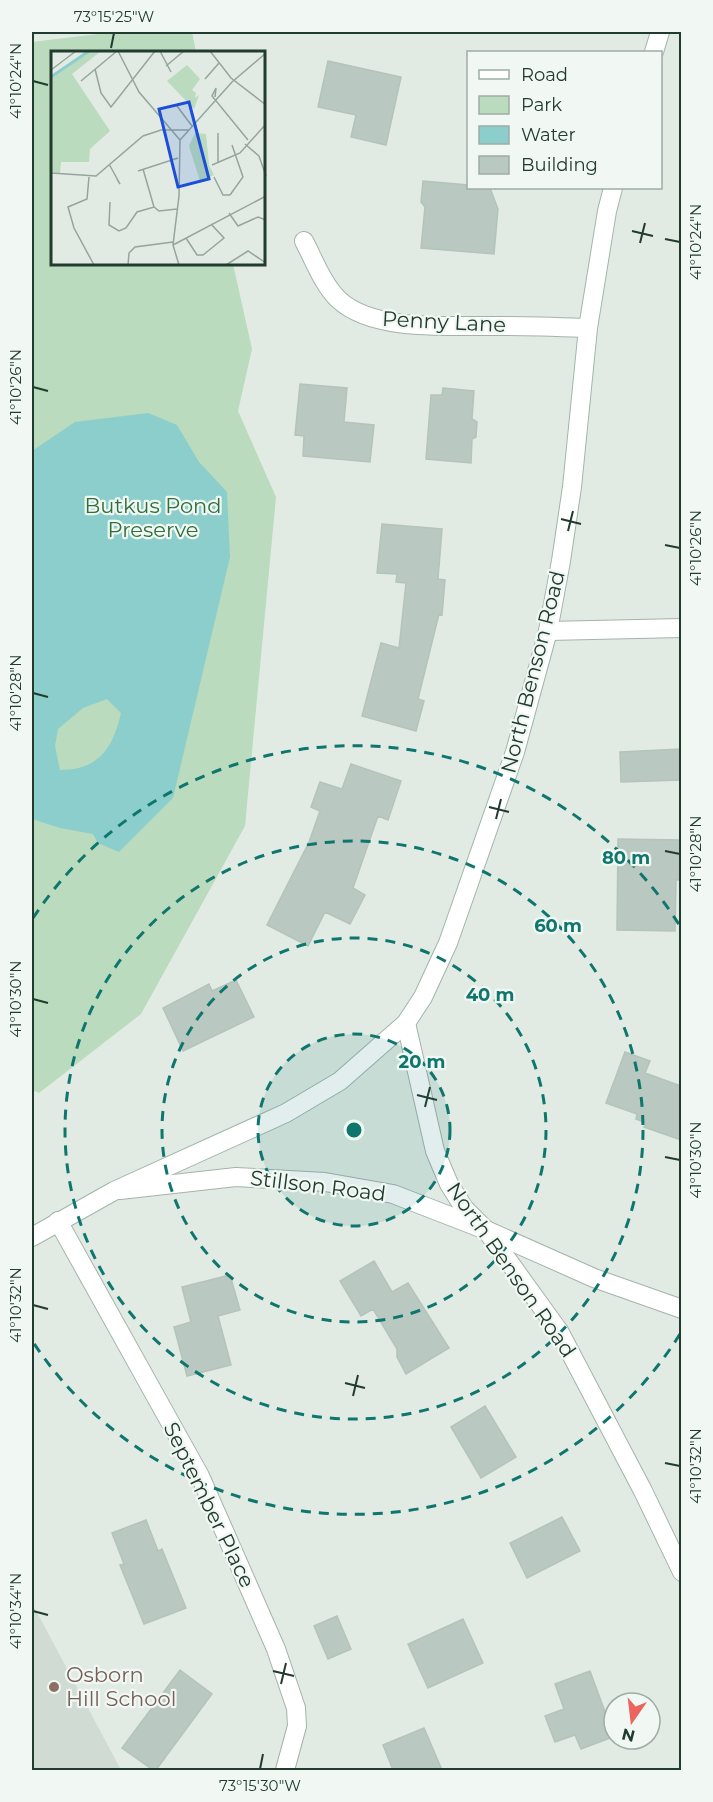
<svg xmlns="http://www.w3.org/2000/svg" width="713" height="1802" font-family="Montserrat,sans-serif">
	<rect width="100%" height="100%" fill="#e1ebe4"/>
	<path fill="#cfdbd3" d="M32,1603L121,1770H32Z"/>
	<path fill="#badbbd" d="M115,32H192L196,52H52V264H233L252,349L238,411L276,497L245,826L141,1014L39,1093L32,1090V42Z"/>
	<path fill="#8bcecc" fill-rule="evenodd" d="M148,413L177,425L199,462L227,492L230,557L173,798L119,852L98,843L93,834L60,828L32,819V451L75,422ZM107,699L121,713C113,748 99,770 60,770L55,746L58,729L83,708Z"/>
	<path fill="#b9c8c0" stroke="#b4c4ba" stroke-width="1.5" d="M328,61L401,77L386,145L351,137L356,115L318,107Z
		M423,181L468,185V188H490L498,209L494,254L421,248L425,207L421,202Z
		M300,384L347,388L344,422L374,425L370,462L303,456L304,436L295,435Z
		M443,388L474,391L472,419L477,422L476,437L472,439L471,463L426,459L431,395H442Z
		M382,524L442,529L438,579L445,580L442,615L439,614L418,699L424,701L416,731L362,716L381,643L399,648L406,583L396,582L397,574L377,573Z
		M681,749V780L621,782L620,752Z
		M351,764L401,781L388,820L378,816L353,888L365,895L350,924L325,912L308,946L267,925L309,842L320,811L311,807L320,782L342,789Z
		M618,839L681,840V880H676L675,931L617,930Z
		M236,980L254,1017L183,1051L163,1008L209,984L212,991Z
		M625,1052L650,1061L645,1073L681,1086V1140L644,1127L646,1123L636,1119L637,1114L606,1103Z
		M374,1261L392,1292L408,1283L449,1348L406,1374L397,1357V1349L373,1309L361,1316L340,1281Z
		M230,1275L240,1310L218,1316L231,1365L187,1376L174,1327L191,1322L182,1287Z
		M485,1406L516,1457L481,1478L451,1427Z
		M562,1517L580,1551L527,1578L510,1543Z
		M146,1520L158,1551L162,1549L186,1608L144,1624L120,1565L124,1564L112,1533Z
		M337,1616L351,1649L328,1659L314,1626Z
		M463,1619L483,1663L428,1688L408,1644Z
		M180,1670L212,1694L156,1770H153L122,1748Z
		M590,1671L608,1720L604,1722L610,1738L581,1749L575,1735L555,1742L545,1716L564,1709L555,1684Z
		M424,1728L442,1770H393L383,1745Z"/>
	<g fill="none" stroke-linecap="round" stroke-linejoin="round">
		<g stroke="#a4b3aa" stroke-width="20">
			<path id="minor" d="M304,241C314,260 323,285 339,300C375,333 454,325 500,326C529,326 558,327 588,328
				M548,631L682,628
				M406,1023L435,1151L449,1184L464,1208L486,1230L559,1331L643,1491L682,1572
				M58,1221L200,1476L276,1649L296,1708L297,1726L285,1770"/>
		</g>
		<g stroke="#a4b3aa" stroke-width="20">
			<path id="tertiary" d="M120,1190L236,1177L325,1182L393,1194L486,1230L594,1278L682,1309"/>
		</g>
		<g stroke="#a0b6aa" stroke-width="20">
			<path id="secondary" d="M654,52L660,32
				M32,1237L114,1191L286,1113L340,1081L406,1023L423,997L448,943L515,752L548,631L561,561L572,487L588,328L607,211L613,188"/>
		</g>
		<use href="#minor" stroke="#fff" stroke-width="18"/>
		<use href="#tertiary" stroke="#fff" stroke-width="18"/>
		<use href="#secondary" stroke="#fff" stroke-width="18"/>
	</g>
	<path fill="none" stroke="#223b2f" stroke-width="2" d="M111,48L114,33M33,81L48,85M632,231L653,236M665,239L680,242M640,243L645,223M33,387L48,391M561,519L581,524M568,531L573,511M665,545L680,548M33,693L48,697M489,807L509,812M496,819L501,799M665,851L680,854M33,999L48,1003M417,1095L437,1100M425,1107L430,1087M665,1157L680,1160M33,1305L48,1309M345,1383L365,1388M353,1396L358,1375M665,1463L680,1466M33,1611L48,1615M273,1671L294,1676M281,1684L286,1663M260,1769L263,1754"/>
	<circle cx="354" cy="1130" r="96" fill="#0f766e" fill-opacity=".12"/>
	<g fill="none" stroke="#0f766e" stroke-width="3" stroke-dasharray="10 8">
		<circle cx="354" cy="1130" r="96"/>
		<circle cx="354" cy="1130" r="192"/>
		<circle cx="354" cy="1130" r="289"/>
		<path d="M680 1334A385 385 0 0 1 33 1342M33 918A385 385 0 0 1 680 926"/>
	</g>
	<circle fill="#8d6e63" stroke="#f1f8f3" stroke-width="2" cx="54" cy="1687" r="6"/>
	<g text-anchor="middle" stroke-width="4.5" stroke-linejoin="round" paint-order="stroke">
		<g font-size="21" fill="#223b2f" stroke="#f1f8f3">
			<text transform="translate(444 322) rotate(3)" y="7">Penny Lane</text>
			<text transform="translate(533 672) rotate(-76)" y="7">North Benson Road</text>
			<text transform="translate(318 1186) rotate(7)" y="7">Stillson Road</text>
			<text transform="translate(511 1270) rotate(55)" y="7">North Benson Road</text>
			<text transform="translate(209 1505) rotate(64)" y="7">September Place</text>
		</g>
		<g font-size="21" fill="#2e703b" stroke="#f1f8f3">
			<text x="153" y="513">Butkus Pond<tspan x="153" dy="24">Preserve</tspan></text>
		</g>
		<g font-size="21" fill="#785e54" stroke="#f1f8f3" text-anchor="start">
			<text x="66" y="1682">Osborn<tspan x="66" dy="24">Hill School</tspan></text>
		</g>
	</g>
	<g transform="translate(51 51)">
		<rect width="214" height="214" fill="#e1ebe4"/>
		<path d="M40,0H50L21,23L59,80L39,98L38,111H10L9,122L0,121V28ZM136,14L149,28L141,39L145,42L144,47L148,44L143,58L116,30ZM144,82L155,83L158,114L163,124L149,130L138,95Z" fill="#badbbd"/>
		<path fill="none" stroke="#8bcecc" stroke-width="3" d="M0,26L38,0"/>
		<path fill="none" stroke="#95a59c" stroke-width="1.5" d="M67,0L88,41L129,89M109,0L120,21M159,0L180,27L215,54M115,15L133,0M44,18L50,42L60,56L104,0M0,19L25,0M154,28L168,12M30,30L66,0M164,46L165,37L161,45L197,89M126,55L141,75M167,82V112M194,93L208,105M208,105L215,125M58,113L69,133L66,128M161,114L189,102L215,73M92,118L103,156M87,120L127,107M0,122L45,125L92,85L110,79H138M38,126L36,148L17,156L23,177L43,214M163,126L172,144H179M179,144L192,126L181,94M59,151L58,174L68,180L75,177L86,161L103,156L108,160L126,158M178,162L187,175L207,166L215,169M135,187L146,204H152L173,187L160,173M122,194L215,145M77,214L78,202L84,196L122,191M128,214L122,194L128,145L129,89L181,31L215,2M175,214L197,200L215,212"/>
		<path fill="#1d4ed8" fill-opacity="0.15" stroke="#1d4ed8" stroke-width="3" d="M138,51L158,128L127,136L108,58Z"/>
		<rect width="214" height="214" fill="none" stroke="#223b2f" stroke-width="3"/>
	</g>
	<circle cx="354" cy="1130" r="9" fill="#0f766e" stroke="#f1f8f3" stroke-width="3"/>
	<g font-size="18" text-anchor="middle" font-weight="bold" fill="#0f766e" stroke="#f1f8f3" stroke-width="4.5" stroke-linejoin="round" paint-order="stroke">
		<text x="626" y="864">80 m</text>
		<text x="558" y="932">60 m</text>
		<text x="490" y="1001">40 m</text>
		<text x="422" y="1068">20 m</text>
	</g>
	<rect width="713" height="1802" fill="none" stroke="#f1f8f3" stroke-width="66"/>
	<rect x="467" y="51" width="195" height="138" fill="#f1f8f3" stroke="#9eaca5" stroke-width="1.5"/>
	<rect x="479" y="70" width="30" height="9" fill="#ffffff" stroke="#9eaca5" stroke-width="1.5"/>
	<text x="521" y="81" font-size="18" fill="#223b2f">Road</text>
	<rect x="479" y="96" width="30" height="18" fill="#badbbd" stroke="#9eaca5" stroke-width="1.5"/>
	<text x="521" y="111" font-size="18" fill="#223b2f">Park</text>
	<rect x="479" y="126" width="30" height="18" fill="#8bcecc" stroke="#9eaca5" stroke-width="1.5"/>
	<text x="521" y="141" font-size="18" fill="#223b2f">Water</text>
	<rect x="479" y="156" width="30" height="18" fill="#b9c8c0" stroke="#9eaca5" stroke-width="1.5"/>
	<text x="521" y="171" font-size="18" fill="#223b2f">Building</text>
	<g transform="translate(632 1721) rotate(194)"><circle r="28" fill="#f1f8f3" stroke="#9eaca5" stroke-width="1.5"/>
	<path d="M0-4.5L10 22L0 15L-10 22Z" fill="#ec655d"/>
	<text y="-9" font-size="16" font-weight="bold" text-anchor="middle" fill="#223b2f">N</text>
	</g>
	<rect x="33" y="33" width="647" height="1736" fill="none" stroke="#223b2f" stroke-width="2"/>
	<g font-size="15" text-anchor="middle" fill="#223b2f">
		<text x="114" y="22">73°15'25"W</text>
		<text transform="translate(16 81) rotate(-90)" y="5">41°10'24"N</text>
		<text transform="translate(696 242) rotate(-90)" y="5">41°10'24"N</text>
		<text transform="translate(16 387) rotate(-90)" y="5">41°10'26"N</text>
		<text transform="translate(696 548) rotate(-90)" y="5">41°10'26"N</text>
		<text transform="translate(16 693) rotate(-90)" y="5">41°10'28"N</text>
		<text transform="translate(696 854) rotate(-90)" y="5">41°10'28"N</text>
		<text transform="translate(16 999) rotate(-90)" y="5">41°10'30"N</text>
		<text transform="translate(696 1160) rotate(-90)" y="5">41°10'30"N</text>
		<text transform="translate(16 1305) rotate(-90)" y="5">41°10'32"N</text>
		<text transform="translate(696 1466) rotate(-90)" y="5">41°10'32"N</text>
		<text transform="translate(16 1611) rotate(-90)" y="5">41°10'34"N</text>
		<text x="260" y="1791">73°15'30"W</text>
	</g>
</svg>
